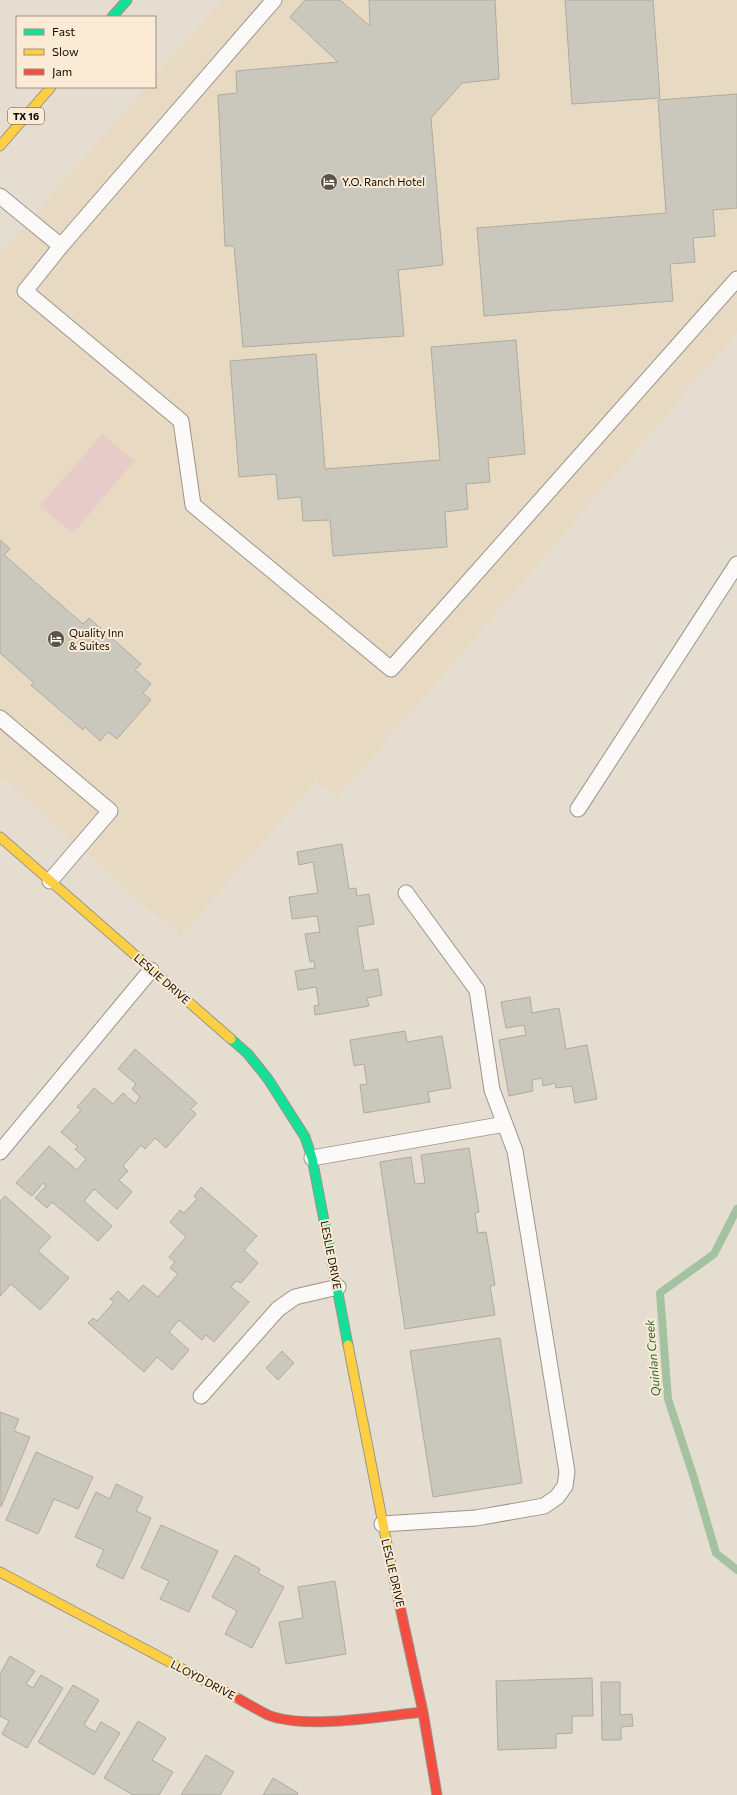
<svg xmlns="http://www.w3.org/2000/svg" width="737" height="1795" font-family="Commissioner,sans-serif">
	<rect width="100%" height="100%" fill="#e5ddd0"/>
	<path fill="#e8d9c3" d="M222,0H737V333L337,798L316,781L180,937L0,776V254L146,87H155V77Z"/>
	<path fill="#e6cbc8" d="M102,434L134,461L73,533L40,506Z"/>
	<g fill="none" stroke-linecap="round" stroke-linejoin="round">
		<path stroke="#a4c2a0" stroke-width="8" d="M737,1209L714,1254L660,1293L668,1399L693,1475L716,1553L737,1570"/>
	</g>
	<path fill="#cac7bc" stroke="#aeaba0" d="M305,0H340L370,26L369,0H495L499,79L462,83L431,118L443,265L398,270L404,336L243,347L234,246H225L218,95L237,93L236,71L338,62L290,17Z
		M565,0H653L660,98L572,104Z
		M737,94V208L713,210L715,236L693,238L695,262L670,264L673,301L484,316L477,228L666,213L658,100Z
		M516,340L525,454L488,458L490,482L466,484L468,509L445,512L447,547L333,556L330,520L303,521L301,497L278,499L276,474L239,477L230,361L316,354L325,469L440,460L431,347Z
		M0,540L10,549L4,555L83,624L89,618L141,664L135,670L151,684L143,693L151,700L117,739L108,732L100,741L85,727L83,730L31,685L34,683L0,653Z
		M342,844L349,889L356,888L357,896L369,894L374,924L357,927L364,971L378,969L382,995L367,998L369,1006L315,1015L314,1006L319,1005L316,987L298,990L295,971L315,968L314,961L310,962L305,934L320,932L317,916L292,919L289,897L318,893L313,862L299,865L297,852Z
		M530,997L532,1013L559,1008L566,1049L587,1045L597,1099L575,1103L572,1086L556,1088L555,1083L543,1086L542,1078L532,1080L533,1091L509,1096L499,1040L526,1035L524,1025L506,1028L501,1002Z
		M405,1031L407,1042L442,1036L451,1088L428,1092L430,1102L364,1113L360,1085L367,1084L364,1064L354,1066L350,1040Z
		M135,1049L197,1103L191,1109L196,1114L166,1148L155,1138L145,1149L141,1145L123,1166L128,1171L119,1180L132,1192L117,1209L94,1189L84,1201L112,1226L98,1241L52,1202L47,1208L35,1198L46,1186L43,1183L32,1196L16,1183L49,1146L77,1170L86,1159L75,1149L78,1147L61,1132L81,1110L77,1107L94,1088L113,1104L123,1093L135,1104L140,1097L132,1089L136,1084L118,1069Z
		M469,1148L479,1212L475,1213L478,1233L486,1232L495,1285L490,1286L495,1315L405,1329L380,1162L411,1157L415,1184L425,1183L421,1155Z
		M201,1187L257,1236L244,1250L258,1263L241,1283L236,1281L231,1287L249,1302L214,1342L206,1335L202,1340L179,1320L169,1332L189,1350L172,1370L157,1357L144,1372L88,1323L93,1318L97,1321L114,1302L110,1299L118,1291L129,1301L143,1285L158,1297L178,1274L170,1268L175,1262L169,1257L186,1237L170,1222L180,1210L184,1213L197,1199L194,1196Z
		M5,1196L51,1237L38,1251L69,1278L40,1310L11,1284L0,1296V1239L2,1237L0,1236V1201Z
		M500,1338L522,1483L433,1497L410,1351Z
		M282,1351L294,1363L278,1380L266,1368Z
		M0,1412L19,1419L14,1431L30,1437L1,1507Z
		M36,1452L93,1477L78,1509L54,1499L38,1534L6,1520Z
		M116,1484L143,1497L136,1511L151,1518L123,1579L96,1566L104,1550L75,1537L96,1492L110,1499Z
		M161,1525L218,1551L189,1612L160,1599L169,1581L141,1568Z
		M235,1555L260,1569L258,1573L284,1587L252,1648L225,1634L237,1611L212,1597Z
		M335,1581L346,1654L286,1664L279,1622L303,1618L298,1587Z
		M10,1656L35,1671L26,1684L33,1688L41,1675L63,1688L27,1748L2,1734L9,1721L0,1716V1674Z
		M592,1678L593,1716H572V1733L556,1734V1748L498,1750L496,1681Z
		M601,1682H620V1715L632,1714L633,1726L621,1727V1740H602Z
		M73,1685L99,1700L84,1725L95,1732L101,1722L120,1733L94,1775L38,1742Z
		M138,1721L166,1738L152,1760L173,1772L159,1795H133L104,1778Z
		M206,1755L234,1772L220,1795H181Z
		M273,1778L298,1793L297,1795H263Z"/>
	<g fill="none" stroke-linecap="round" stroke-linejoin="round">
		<g stroke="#9b958b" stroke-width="17">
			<path id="lane" d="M0,196L61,246L274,0
				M61,246L25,291L181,421L193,505L391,669L737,279
				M0,718L110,811L50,881
				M578,809L737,564
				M0,1152L151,970
				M312,1158L505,1124
				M201,1396L278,1309L295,1297L338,1287
				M382,1524L476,1518L544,1506L557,1497L565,1486L567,1472L515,1151L492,1090L477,990L406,893"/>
		</g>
		<g stroke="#9b958b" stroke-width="11">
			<path id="fast" d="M112,17L127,0
				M231,1039L248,1054L268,1079L305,1137L312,1158L348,1345"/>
		</g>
		<g stroke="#9b958b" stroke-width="11">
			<path id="slow" d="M0,146L51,87
				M0,837L231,1039
				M348,1345L392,1570
				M0,1572L239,1699"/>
		</g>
		<g stroke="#9b958b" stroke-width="11">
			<path id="jam" d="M392,1570L423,1712L437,1795
				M239,1699C248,1704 258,1710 268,1715C306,1730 381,1716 423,1712"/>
		</g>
		<use href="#lane" stroke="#fbfaf8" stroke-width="15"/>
		<use href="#fast" stroke="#16e098" stroke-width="9"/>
		<use href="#slow" stroke="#ffcf43" stroke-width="9"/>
		<use href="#jam" stroke="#f24e42" stroke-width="9"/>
	</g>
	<defs>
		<g id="hotel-disc" transform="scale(0.9)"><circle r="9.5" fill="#5b544b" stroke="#fbebd4"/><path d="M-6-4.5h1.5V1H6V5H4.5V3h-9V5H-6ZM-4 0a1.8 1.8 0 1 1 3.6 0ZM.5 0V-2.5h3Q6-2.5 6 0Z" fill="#fff"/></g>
	</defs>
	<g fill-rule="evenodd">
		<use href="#hotel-disc" x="329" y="182"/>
		<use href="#hotel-disc" x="56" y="639"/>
	</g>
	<g text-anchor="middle" stroke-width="4" stroke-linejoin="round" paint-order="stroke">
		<rect fill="#fbebd4" stroke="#564e42" stroke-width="1" x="8" y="108" width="36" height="16" rx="3"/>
		<g font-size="10" font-weight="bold" fill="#100b04">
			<text x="26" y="120">TX 16</text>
		</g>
		<g font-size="11" fill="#100b04" stroke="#fbebd4" text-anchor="start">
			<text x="342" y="186">Y.O. Ranch Hotel</text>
			<text x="69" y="637">Quality Inn<tspan x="69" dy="13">&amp; Suites</tspan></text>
		</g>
		<g font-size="11" fill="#100b04" stroke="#fbebd4">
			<text transform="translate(162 979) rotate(41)" y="4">LESLIE DRIVE</text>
			<text transform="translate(331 1255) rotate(79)" y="4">LESLIE DRIVE</text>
			<text transform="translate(393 1573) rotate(77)" y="4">LESLIE DRIVE</text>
			<text transform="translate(203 1680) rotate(28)" y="4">LLOYD DRIVE</text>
		</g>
		<g font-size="12" font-style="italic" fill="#266730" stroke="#fbebd4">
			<text transform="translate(653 1358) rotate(-95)" y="4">Quinlan Creek</text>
		</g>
	</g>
	<rect x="16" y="16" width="140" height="72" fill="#fbebd4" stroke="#9d9181"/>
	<rect x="24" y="29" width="20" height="6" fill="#16e098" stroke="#9d9181"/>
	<text x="52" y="36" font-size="12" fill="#100b04">Fast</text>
	<rect x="24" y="49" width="20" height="6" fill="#ffcf43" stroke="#9d9181"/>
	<text x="52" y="56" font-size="12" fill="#100b04">Slow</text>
	<rect x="24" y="69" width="20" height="6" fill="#f24e42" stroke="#9d9181"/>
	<text x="52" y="76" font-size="12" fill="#100b04">Jam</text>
</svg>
